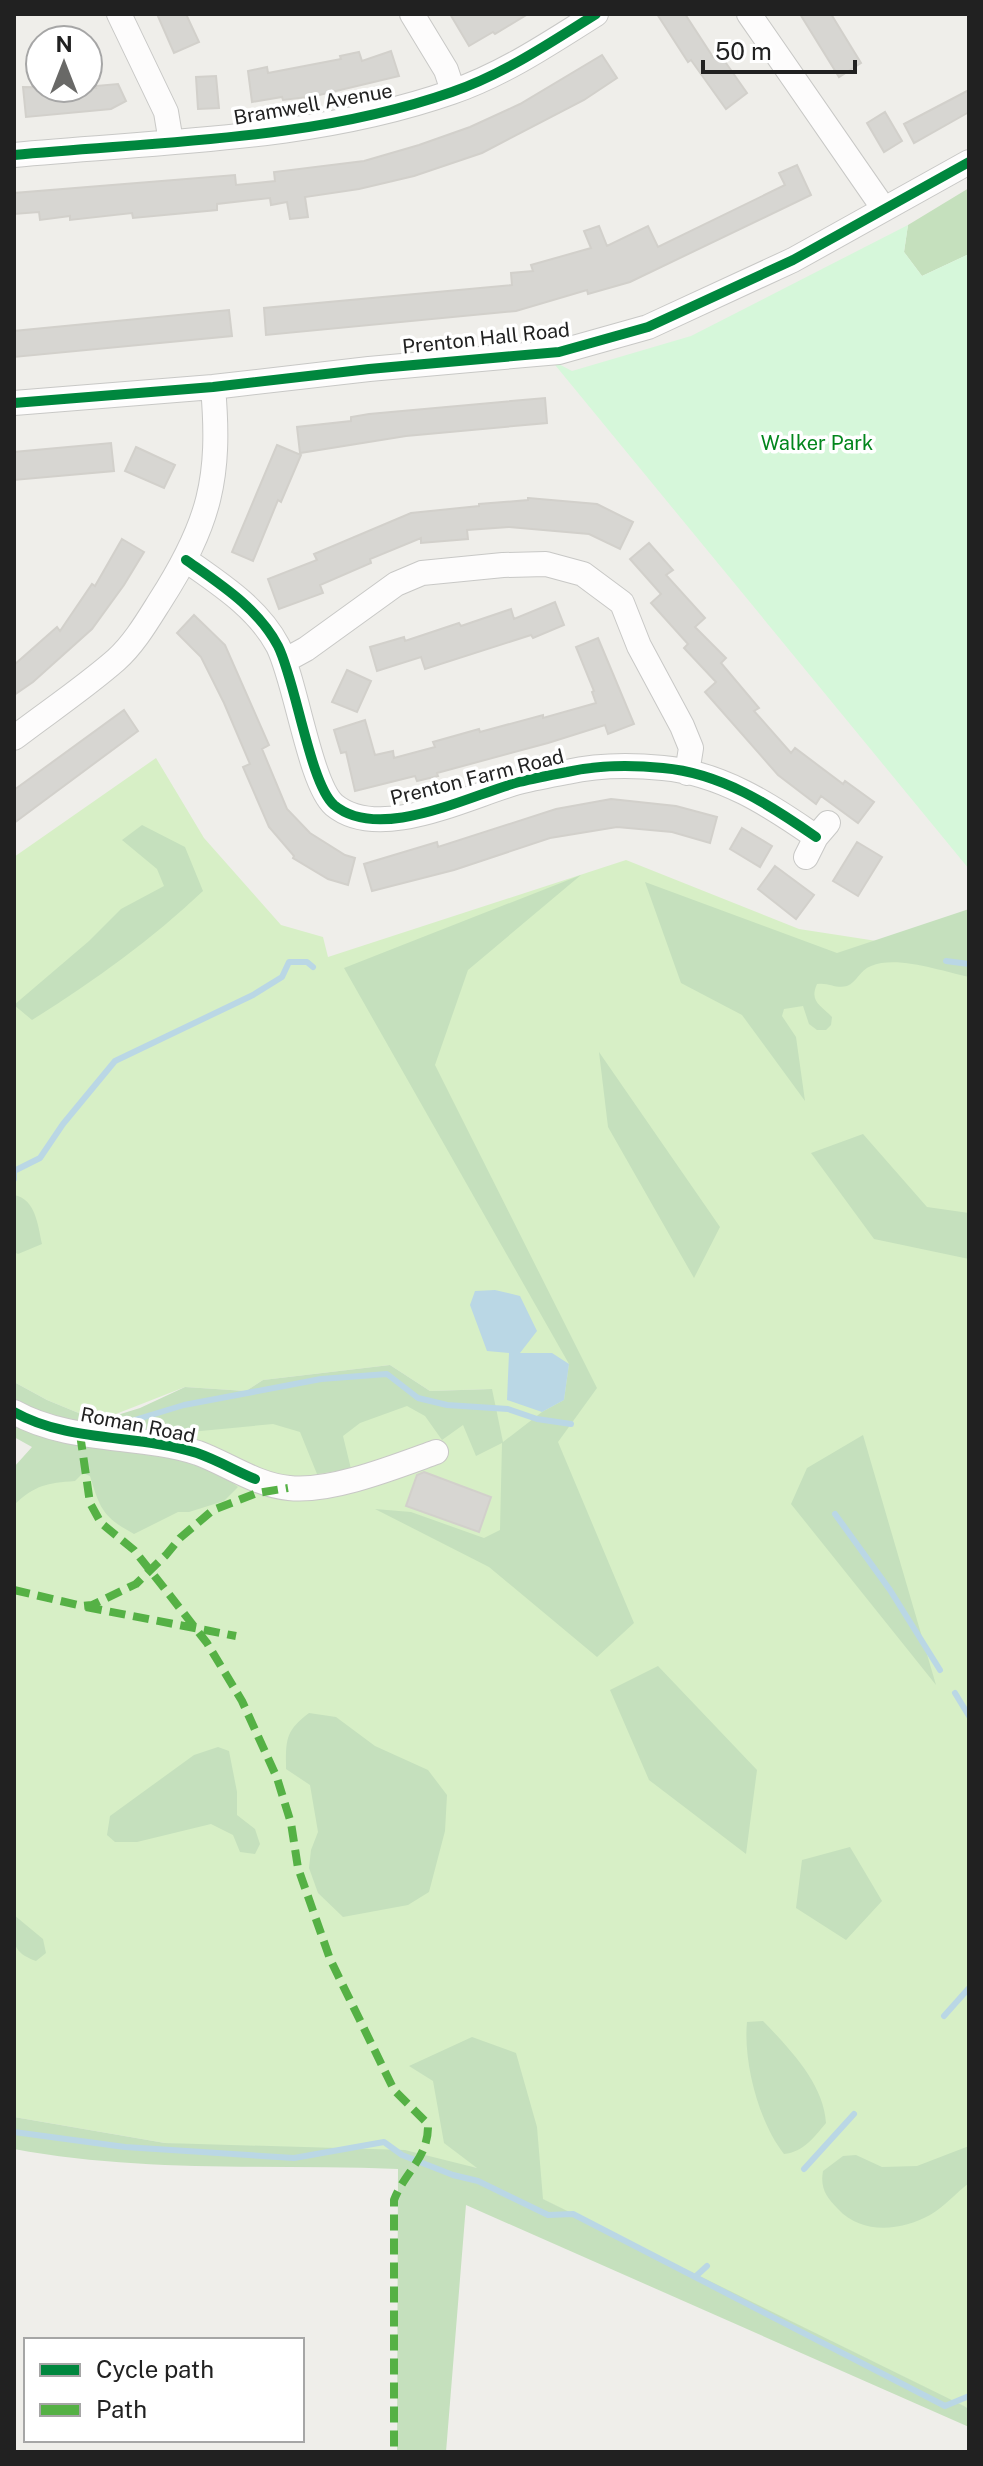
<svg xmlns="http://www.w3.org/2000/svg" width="983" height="2466" font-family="'Public Sans',sans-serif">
	<rect width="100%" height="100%" fill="#efeeea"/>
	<path fill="#d7efc6" d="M156,758L204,838L281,925L323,937L328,957L626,860L799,929L922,948L969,944V2409L479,2168L165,2143L14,2117V1485L168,1434L492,1389L430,1391L390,1365L263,1380L246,1391L185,1387L98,1421L47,1400L14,1382V857Z"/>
	<path fill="#c5e0bd" d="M969,188V254L922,276L904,252L908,225Z
		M142,825L185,847L203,891C151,940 93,982 32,1020L14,1005L89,941L121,909L164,886L157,869L122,840Z
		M581,875L468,970L435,1065L597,1388L558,1442L634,1623L597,1657L489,1567L375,1509L411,1512L484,1538L500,1530L502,1443L476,1456L463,1425L442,1440L425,1416L407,1406L360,1423L343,1436L351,1469L317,1474L300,1432L273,1424L169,1434L238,1487L224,1501L189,1512H178L134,1534C103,1517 100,1509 90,1476L83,1473L75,1481C47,1483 35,1485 14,1505V1467L32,1447L14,1437V1382L47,1400L98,1421L140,1408L185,1387L246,1391L263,1380L390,1365L430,1391L492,1389L503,1442L542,1412L564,1400L569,1364L344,968Z
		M645,882L837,953L969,909V977C941,971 897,955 871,966C860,970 857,982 847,986C836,989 828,982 817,984C809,1002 821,1005 832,1017L831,1025L826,1030H817L809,1024L803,1006L784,1009L782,1016L796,1037L805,1101L742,1015L681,983Z
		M599,1052L720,1227L694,1278L608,1127Z
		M863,1134L927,1207L969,1213V1259L874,1239L811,1153Z
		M14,1195C36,1199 38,1226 42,1244L18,1254L14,1252Z
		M863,1435L936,1685L791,1504L807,1468Z
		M658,1666L757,1770L746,1854L649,1780L610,1690Z
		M309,1713L336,1717L375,1746L428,1770L447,1795L445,1831L429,1892L408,1905L343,1917L318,1893L309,1868L311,1850L318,1832L310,1785L286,1769C286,1740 285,1731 309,1713Z
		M218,1747L229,1751L237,1792V1815L255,1829L260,1844L255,1854L240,1852L233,1835L211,1824L137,1842H115L107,1835L110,1816L194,1755Z
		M850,1847L882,1901L846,1940L796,1908L802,1860Z
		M14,1915L43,1939L46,1953L36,1961C9,1951 14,1940 14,1915Z
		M763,2021C789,2048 824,2084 826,2123C814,2137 804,2152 784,2154C759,2123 743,2062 747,2022Z
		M472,2037L516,2053L537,2127L543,2199L964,2406L969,2409V2427L466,2205L446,2452H397L398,2169C270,2164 141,2173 14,2149V2117L165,2143L405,2150L477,2168L444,2143L433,2081L409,2066Z
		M969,2146V2183C956,2193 944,2207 930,2215C901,2231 862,2235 838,2209C826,2197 820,2188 823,2171L843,2156L856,2155L882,2167L917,2166Z"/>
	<path fill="#d6f7da" d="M908,225L904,252L922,276L969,254V869L551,360L572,371L691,336Z"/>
	<path fill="#bad7e5" d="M495,1290L520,1296L537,1331L520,1353H552L569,1364L564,1400L542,1412L507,1400L509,1353L487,1351L470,1305L475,1291Z"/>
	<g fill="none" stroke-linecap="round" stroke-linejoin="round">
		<path stroke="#bad7e5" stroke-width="6" d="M946,961L969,964
			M14,1179V1171L40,1158L63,1124L115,1061L253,995L282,977L289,962H307L313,967
			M108,1428L184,1405L321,1379L387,1374L418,1398L447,1405L508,1409L537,1419L571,1424
			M835,1514L890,1590L940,1670
			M955,1693L969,1716
			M944,2016L969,1988
			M14,2132L125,2147L294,2158L384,2142L402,2155L453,2175L478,2181L548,2215L573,2214L945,2406L969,2396
			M804,2169L854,2114
			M695,2277L707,2266"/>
	</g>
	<path fill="#d7d6d2" stroke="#d2d0cb" stroke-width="2" d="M157,14H186L199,42L174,53Z
		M450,14H528L495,34L493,32L469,46Z
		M657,14H685L713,57L719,53L747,93L726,109L691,60L688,62Z
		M800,14H831L861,63L839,77Z
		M391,51L399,76L315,96L283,100L282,97L252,102L248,71L267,67L268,73L341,59L340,56L359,52L362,61Z
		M602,55L617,78L584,100L482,153L414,176L359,189L305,197L308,217L290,219L287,202L271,205L270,198L217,204V210L133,218L132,213L70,220V216L40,220L39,212L14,214V193L235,175L236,185L275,181L274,172L364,161L419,145L470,127L520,104Z
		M216,76L219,108L198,109L196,77Z
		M118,84L126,101L111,109L26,117L23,87L96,88L95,86Z
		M969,90V112L914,143L904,124Z
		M885,112L902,141L884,152L867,123Z
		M797,165L811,195L630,282L588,294L587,290L516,311L266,335L264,308L512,285L511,273L533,271L531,265L591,248L584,231L599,226L607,246L648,226L658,247L785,185L779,173Z
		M229,310L232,336L14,357V331Z
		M545,398L547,423L406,436L300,453L297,427L351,421V417L369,414Z
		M111,443L114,471L14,480V452Z
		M277,445L301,455L281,502L278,500L253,561L232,552Z
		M136,447L175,465L164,488L125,471Z
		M528,498L597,504L633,522L620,549L589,534L509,527L467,530L468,539L421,543V538L370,559L371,563L320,585L323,593L279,609L268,579L317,560L314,554L411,513L479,506V504L528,500Z
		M122,539L144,552L124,585L92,629L33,682L14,695V665L57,627L60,631L92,584L95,586Z
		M649,543L673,570L666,575L705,618L695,627L726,658L721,663L759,708L754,711L791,753L795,748L843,784L845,781L874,802L858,823L821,796L816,804L778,775L705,692L716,682L684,648L688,644L651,603L661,594L630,559Z
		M555,602L564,625L533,638L531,635L425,669L421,657L377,671L370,647L404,637L405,641L459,623L461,626L511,609L514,619Z
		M194,615L225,645L269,745L262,749L287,809L310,833L345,855L355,858L348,885L328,879L293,858L294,856L269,827L243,767L250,764L224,703L201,657L177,633Z
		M598,638L634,724L608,734L605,725L548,743L437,773L438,776L417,781L415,776L355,791L346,752L341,753L334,730L365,720L375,755L393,751L394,758L435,747L433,742L479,729L480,732L543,715V718L596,703L592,692L594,691L576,647Z
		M347,670L371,681L357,712L332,702Z
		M124,710L138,731L14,823V790Z
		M611,799L676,806L717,817L710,843L672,832L617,827L550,838L454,870L372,891L364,864L437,842L438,847L556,809Z
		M742,828L772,846L760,867L730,849Z
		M857,842L882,857L858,896L833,881Z
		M775,866L814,895L796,919L758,889Z
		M424,1472L491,1497L479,1532L406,1506L417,1475Z"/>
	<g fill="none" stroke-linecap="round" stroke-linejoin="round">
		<g stroke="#c8c8c6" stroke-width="26">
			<path id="minor" d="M119,14L166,112L171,142
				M412,14L446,70L453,91
				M749,14L884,209
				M14,155C160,141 312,141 452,92C504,74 550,43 596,14
				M14,403L213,387L369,369L559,352L648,327L793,260L969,162
				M186,560C220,584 258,608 278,646C296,682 310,784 334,805C380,843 470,795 519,782C535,778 551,775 567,772C598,765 632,765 663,768C721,773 770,805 816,837
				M284,661L306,649L396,584L422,573L503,565L546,564L583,574L622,603L639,646L682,726L691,748L687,773
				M14,738C48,712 84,688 116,660C134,644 148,620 160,601C210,523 221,478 213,387
				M806,857L816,837L828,823
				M14,1412C69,1443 139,1434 198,1453C228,1464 256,1485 289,1488C330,1493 397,1466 436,1452"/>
		</g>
		<use href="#minor" stroke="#fdfcfc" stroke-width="24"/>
		<path stroke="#55b145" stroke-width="8" stroke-dasharray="16 8" stroke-linecap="butt" d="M80,1434L90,1503L101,1523L134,1550L168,1593L207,1643L242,1701L277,1778L291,1823L298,1868L330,1959L394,2090L428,2124C429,2158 405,2171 394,2200V2452
			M14,1590L82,1606L92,1605L136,1584L166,1555L180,1538L213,1510L257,1493L288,1488
			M86,1607L236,1636"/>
		<g stroke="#fff" stroke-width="15">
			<path id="cycleway" d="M14,155C160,141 312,141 452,92C504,74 550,43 596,14
				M14,403L213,387L369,369L559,352L648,327L793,260L969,162
				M186,560C220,584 258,608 278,646C296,682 310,784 334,805C380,843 470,795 519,782C535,778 551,775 567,772C598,765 632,765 663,768C721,773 770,805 816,837
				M14,1412C69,1443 138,1434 197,1453C217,1460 236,1471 255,1479"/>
		</g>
		<use href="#cycleway" stroke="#00873e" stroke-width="10"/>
	</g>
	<g text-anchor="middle" stroke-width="7" stroke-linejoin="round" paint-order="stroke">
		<g font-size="20" fill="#212121" stroke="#fff">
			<text transform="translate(313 104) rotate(-10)" y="7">Bramwell Avenue</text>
			<text transform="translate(486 338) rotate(-6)" y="7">Prenton Hall Road</text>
			<text transform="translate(477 777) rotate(-14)" y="7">Prenton Farm Road</text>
			<text transform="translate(138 1425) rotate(11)" y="7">Roman Road</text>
		</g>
		<g font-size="20" fill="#03861d" stroke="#fff">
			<text x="817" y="450">Walker Park</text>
		</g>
	</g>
	<rect width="983" height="2466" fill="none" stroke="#212121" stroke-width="32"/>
	<rect x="24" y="2338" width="280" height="104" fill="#ffffff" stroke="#a6a6a6" stroke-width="2"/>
	<rect x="40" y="2364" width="40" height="12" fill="#00873e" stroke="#a6a6a6" stroke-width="2"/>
	<text x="96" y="2378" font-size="24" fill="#212121">Cycle path</text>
	<rect x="40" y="2404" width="40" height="12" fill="#55b145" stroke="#a6a6a6" stroke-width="2"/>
	<text x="96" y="2418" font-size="24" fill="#212121">Path</text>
	<g transform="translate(64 64)"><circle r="38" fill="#ffffff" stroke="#a6a6a6" stroke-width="2"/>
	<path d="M0-6L14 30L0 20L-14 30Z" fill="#696967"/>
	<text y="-12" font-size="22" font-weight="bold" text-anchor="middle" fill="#212121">N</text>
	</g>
	<path d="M703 60v12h152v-12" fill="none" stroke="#212121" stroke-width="4"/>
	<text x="715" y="60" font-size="24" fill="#212121" stroke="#ffffff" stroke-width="6" paint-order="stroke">50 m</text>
</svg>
